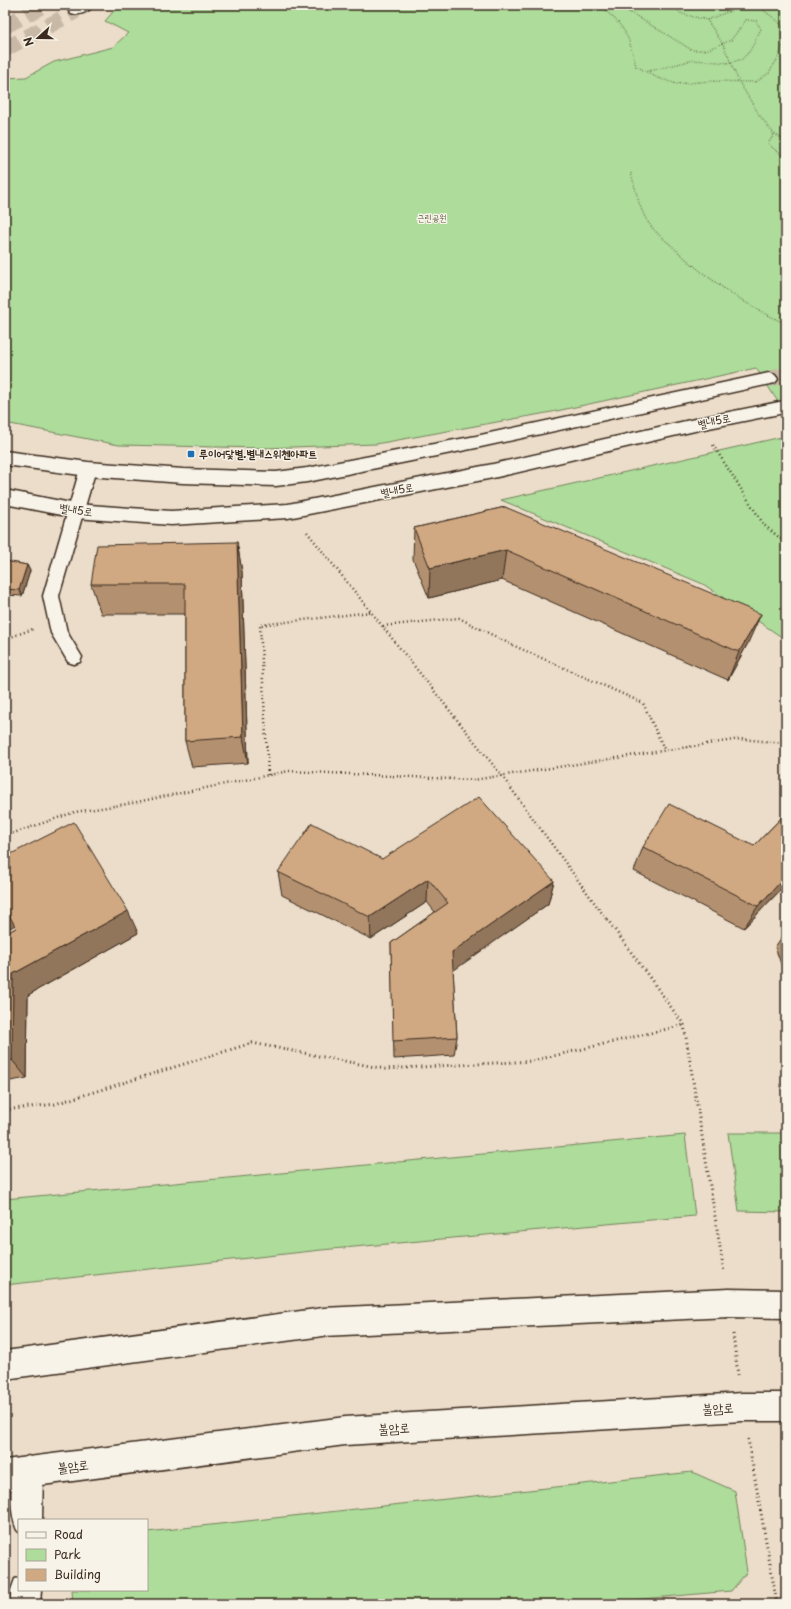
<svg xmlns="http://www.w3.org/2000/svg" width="791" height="1609" font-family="'Playpen Sans','Poor Story',sans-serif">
	<rect width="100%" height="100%" fill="#ebddc9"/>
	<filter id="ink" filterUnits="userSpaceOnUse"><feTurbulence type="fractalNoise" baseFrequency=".025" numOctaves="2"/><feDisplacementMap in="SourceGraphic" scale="8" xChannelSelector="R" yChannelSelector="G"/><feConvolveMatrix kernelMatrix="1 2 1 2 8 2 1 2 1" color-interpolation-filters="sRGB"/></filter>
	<g filter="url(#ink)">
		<path fill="#addc9b" stroke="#74835c" d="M119,5H786V414L756,368L552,412L376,444L265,448L119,445L5,423V78L26,77L54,62L113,47L128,33L105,21Z
			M786,436V640L703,584L501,500Z
			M728,1133H786V1212L739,1211Z
			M685,1135L695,1216L321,1250L5,1285V1199Z
			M692,1472L735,1491L747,1572L731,1591L587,1604H73L72,1590H147V1532Z"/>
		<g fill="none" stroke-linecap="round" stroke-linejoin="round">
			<path stroke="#c8b9a7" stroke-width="16" stroke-dasharray="16 8" stroke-linecap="butt" d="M769,379L786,375"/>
			<path stroke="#c8b9a7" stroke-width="16" stroke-dasharray="16 8" stroke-linecap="butt" d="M5,26L44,5
				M5,49L76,11"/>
			<g stroke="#3b2a1e" stroke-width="3">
				<path id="service" d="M88,464L93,465L96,469L59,596L67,632L82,657L80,662L74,664L68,662L51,633L43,596L80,469L83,465Z"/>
			</g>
			<g stroke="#3b2a1e" stroke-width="3">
				<path id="minor" d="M28,1456L38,1461L43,1471L42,1520H19V1532L17,1530C9,1513 10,1478 18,1461Z
					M19,1578V1590H41L40,1604H10L11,1590L15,1579Z"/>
			</g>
			<g stroke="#3b2a1e" stroke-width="3">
				<path id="tertiary" d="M769,373L775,375L778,379L775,383L476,448L307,482L276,486L183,483L88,476L5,465V451L88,462L183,469L276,472L307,468L476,436Z
					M784,401H786V413H784L699,430L493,478L288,518L171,525L76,518L5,504V490L76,504L171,511L288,504L493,464L699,418Z
					M729,1289L786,1290V1318L729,1317L323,1336L5,1379V1351L323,1308Z
					M742,1393H786V1421H742L345,1445L5,1490V1460L345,1417Z"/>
			</g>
			<g stroke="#3b2a1e" stroke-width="3">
				<path id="motorway" d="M77,5H94C89,12 79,16 71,14L69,11Z"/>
			</g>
			<path stroke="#3b2a1e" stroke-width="1.5" stroke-dasharray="0.5 2" stroke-linecap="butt" d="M606,5V11C628,30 629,39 636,66L658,78L677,84L710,81L756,82L769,73L778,58L786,38
				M618,5L692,50H706L731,40L746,20L756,21L761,29L750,51L742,59L730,63L693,60L646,72
				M671,5L682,14L707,20L723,44L739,82L760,116L774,134
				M759,5C767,16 781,19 786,33
				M629,12L641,5
				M707,20L730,11L740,5
				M786,141L774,134L768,144L786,158
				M631,173C636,190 639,210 650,225C656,233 665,240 672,246C705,278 744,304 786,324"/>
			<path stroke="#3b2a1e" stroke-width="2.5" stroke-dasharray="1 3" stroke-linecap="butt" d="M713,445L764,525L786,543
				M307,532L502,776L607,920
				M383,626L459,618L510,644L643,703L665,751
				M5,639L33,629
				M268,775L260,625L371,612
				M5,836L75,812L127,804L289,771L473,780L740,739L786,743"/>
			<path stroke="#3b2a1e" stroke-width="3" stroke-dasharray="1 3.5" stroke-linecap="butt" d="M607,919L684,1025L724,1272
				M5,1110L55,1104L252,1043L385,1069L532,1061L684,1025
				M733,1334L738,1375
				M748,1439L777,1604"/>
			<use href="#service" fill="#f7f3e8" fill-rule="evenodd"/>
			<use href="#minor" fill="#f7f3e8" fill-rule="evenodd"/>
			<use href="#tertiary" fill="#f7f3e8" fill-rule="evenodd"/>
			<use href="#motorway" fill="#f7f3e8" fill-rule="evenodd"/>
		</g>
		<path fill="#b39170" stroke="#3b2a1e" d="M505,507L748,643L728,680L502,580L429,598L413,559L414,528Z
			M237,542L242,572L248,763L192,767L185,741V614H101L91,584Z
			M5,561L27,565L30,571L22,596L5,595Z
			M786,813V884L744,928L634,871L643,847L754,846Z
			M5,857L138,933L28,995L27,1078L5,1082V934L16,928Z
			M382,859L554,881L548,904L453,970L457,1037L454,1055L394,1059L391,943L435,912L427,902L371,939L282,895L278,872Z
			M786,931V978L775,947Z"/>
		<path fill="#92765b" stroke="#3b2a1e" d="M237,542L242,572L248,763L243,737Z
			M506,550L502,580L429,598L430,568Z
			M27,565L30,571L22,596L19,590Z
			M761,614L748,643L728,680L739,652Z
			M786,876V884L744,928L758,906Z
			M428,879L427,902L371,939L370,917Z
			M554,881L548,904L450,973L452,952Z
			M5,906L17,924L5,931Z
			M128,911L138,933L28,995L27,1078L12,1060L13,974Z"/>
		<path fill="#d0a982" stroke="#3b2a1e" d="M505,507L761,614L739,652L506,550L430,568L414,528Z
			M237,542L243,737L185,741V584H91L97,545Z
			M5,561L27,565L19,590L5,589Z
			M479,797L554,881L452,952L457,1037L393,1041L391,943L448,903L428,879L370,917L278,872L312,823L382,859Z
			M669,804L754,846L786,813V876L758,906L643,847Z
			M74,822L128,911L13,974L12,1060L5,1062V934L16,928L5,907V857Z"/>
	</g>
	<rect fill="#1f6fb2" stroke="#f7f3e8" stroke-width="1.5" x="187" y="450" width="8" height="8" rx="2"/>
	<g text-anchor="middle" stroke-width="3" stroke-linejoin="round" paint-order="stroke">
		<g font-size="9" fill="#58563d" stroke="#f7f3e8">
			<text x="432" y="221">근린공원</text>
		</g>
		<g font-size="11" fill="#3b2a1e" stroke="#f7f3e8">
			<text transform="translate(714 421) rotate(-12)" y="4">별내5로</text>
			<text transform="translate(397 490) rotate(-11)" y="4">별내5로</text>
			<text transform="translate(76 510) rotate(8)" y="4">별내5로</text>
		</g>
		<g font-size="11" font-weight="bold" fill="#3b2a1e" stroke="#f7f3e8" text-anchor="start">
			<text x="199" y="458">루이어닻별.별내스위첸아파트</text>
		</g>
		<g font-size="13" fill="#3b2a1e" stroke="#f7f3e8">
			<text transform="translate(718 1408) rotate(-3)" y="5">불암로</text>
			<text transform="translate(394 1428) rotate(-3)" y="5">불암로</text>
			<text transform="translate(73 1466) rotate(-7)" y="5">불암로</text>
		</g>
	</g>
	<rect width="791" height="1609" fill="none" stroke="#f7f3e8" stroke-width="20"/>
	<rect x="10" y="10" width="771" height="1589" fill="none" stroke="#3b2a1e" stroke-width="1.5" filter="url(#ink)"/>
	<rect x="18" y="1519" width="130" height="72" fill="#f7f3e8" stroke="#aca397"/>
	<rect x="26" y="1532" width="20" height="6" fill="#f7f3e8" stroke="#aca397"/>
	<text x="54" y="1539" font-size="12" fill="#3b2a1e">Road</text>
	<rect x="26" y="1549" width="20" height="12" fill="#addc9b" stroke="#aca397"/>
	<text x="54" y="1559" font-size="12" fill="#3b2a1e">Park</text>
	<rect x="26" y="1569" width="20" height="12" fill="#d0a982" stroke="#aca397"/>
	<text x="54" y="1579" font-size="12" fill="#3b2a1e">Building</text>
	<g transform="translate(38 38) rotate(249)" stroke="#f7f3e8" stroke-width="3" paint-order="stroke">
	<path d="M0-3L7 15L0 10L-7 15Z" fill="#3b2a1e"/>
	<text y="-6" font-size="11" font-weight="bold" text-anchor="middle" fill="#3b2a1e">N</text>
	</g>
</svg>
